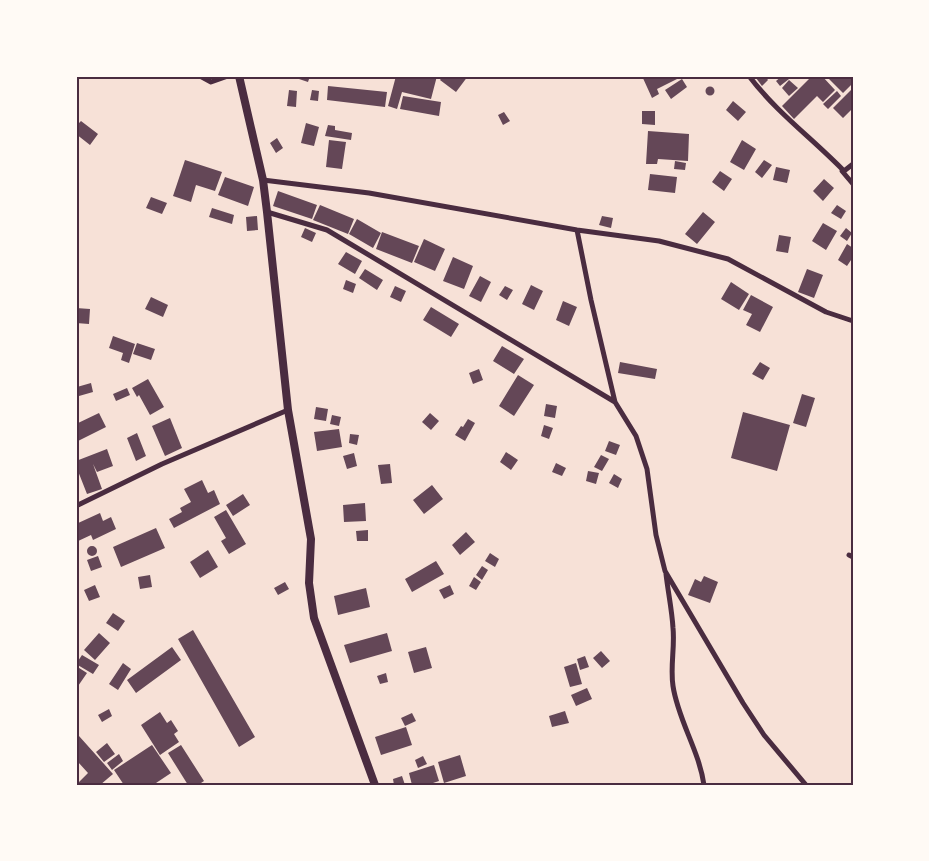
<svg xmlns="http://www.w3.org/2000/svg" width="929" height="861" font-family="Poppins,sans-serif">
	<rect width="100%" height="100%" fill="#f7e1d7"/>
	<path fill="#644757" d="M290,76H310L308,82Z
		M396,76H437L431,99L402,92L397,109L388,106Z
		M443,76H468L456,92L440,80Z
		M642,76H683L657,89L659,94L652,98Z
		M758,76H765L768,80L762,86L756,78Z
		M782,76H787L789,79L780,86L776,81Z
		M812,76H822L835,90L823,102L817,96L794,119L782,106Z
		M826,76H852L853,83L843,93Z
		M682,79L687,87L671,99L665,90Z
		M789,80L798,88L789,96L782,88Z
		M328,86L387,92L385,107L327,100Z
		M705.5 91a4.5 4.5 0 1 1 9 0a4.5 4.5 0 1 1-9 0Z
		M852,89L853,108L843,118L833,108Z
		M289,90L297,91L296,107L287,106Z
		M312,90L319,91L318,101L310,100Z
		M837,91L841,96L828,109L823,104Z
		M403,96L441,102L439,116L400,109Z
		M733,101L746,112L738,121L726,110Z
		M642,111H655V125L642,124Z
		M504,112L510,121L503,125L498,115Z
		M81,121L98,134L90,145L76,134V126Z
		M306,123L319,127L314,146L301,143Z
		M328,125L335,126V130L352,133L351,140L325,136Z
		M648,131L689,134L688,161L658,159L657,164H646Z
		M277,138L283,148L276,153L270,143Z
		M329,140L346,142L342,169L326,167Z
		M742,140L756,149L744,170L730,162Z
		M185,160L222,172L215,191L196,185L191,202L173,196Z
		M764,160L772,165L762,178L755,172Z
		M675,161L686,163L685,170L674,169Z
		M776,167L790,170L787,183L773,180Z
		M720,171L732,179L724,191L712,182Z
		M650,174L677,177L675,193L648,190Z
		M225,177L254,187L248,206L218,195Z
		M824,179L834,188L823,201L813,191Z
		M278,191L317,205L312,219L273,206Z
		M151,197L167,203L162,214L146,208Z
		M320,205L354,219L348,234L313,220Z
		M837,205L846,211L841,219L831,213Z
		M212,208L234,215L232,224L209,217Z
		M703,212L715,222L697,244L685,234Z
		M257,216L258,230L247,231L246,217Z
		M602,216L613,218L611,228L599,225Z
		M357,219L381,233L373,248L349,234Z
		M823,223L837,231L826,250L812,241Z
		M305,228L316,233L312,242L301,237Z
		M846,228L852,233L847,241L840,236Z
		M382,232L419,246L412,263L376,249Z
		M779,235L791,237L788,253L776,251Z
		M424,239L445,249L435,271L414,262Z
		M847,244L853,248V257L847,266L838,260Z
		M346,252L362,261L355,274L338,264Z
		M453,257L473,266L464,289L443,281Z
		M365,269L383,280L377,290L359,278Z
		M807,269L823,275L814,298L798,292Z
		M480,276L491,282L481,302L469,296Z
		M346,280L356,284L353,293L343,289Z
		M731,282L749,294L739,310L721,299Z
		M531,285L543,291L534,310L522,304Z
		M395,286L406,291L401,302L390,297Z
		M505,286L513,290L507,300L499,295Z
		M751,295L773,307L760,332L746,325L752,314L743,310Z
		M151,297L168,305L163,317L145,309Z
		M563,301L577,307L569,326L556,320Z
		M431,307L459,324L451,337L423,320Z
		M76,308L90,309L89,324L76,323Z
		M113,336L135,344L129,363L121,360L123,353L109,348Z
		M137,343L155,349L151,360L133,354Z
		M502,346L524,359L514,374L493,361Z
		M620,362L657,369L655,379L618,373Z
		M760,362L770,368L763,380L752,374Z
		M479,369L483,380L473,384L469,373Z
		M518,375L534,385L514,416L499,406Z
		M148,379L164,407L150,415L139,395L137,397L132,388Z
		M91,383L93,392L79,396L77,387Z
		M127,388L130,395L116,401L113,394Z
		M802,394L815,398L806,427L793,423Z
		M546,404L557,406L555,418L544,416Z
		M316,407L328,409L326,421L314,419Z
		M743,412L790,425L777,471L731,458Z
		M99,413L106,427L76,442V424Z
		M430,413L439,421L431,430L422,422Z
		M332,415L341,417L339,426L330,424Z
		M170,418L182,448L165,456L152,426Z
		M468,419L475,423L465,441L455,435L461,426L463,427Z
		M544,425L553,428L549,439L541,436Z
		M339,429L342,447L317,451L314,432Z
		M137,433L146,456L136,461L127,438Z
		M350,434L359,435L357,445L349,443Z
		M609,441L620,445L616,455L605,451Z
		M107,449L113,466L97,472L93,464L102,489L87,494L76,466V461Z
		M506,452L518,460L511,470L500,462Z
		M354,453L357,466L347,469L343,456Z
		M601,455L609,459L602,471L594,467Z
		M556,463L566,468L562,476L552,472Z
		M390,464L392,483L381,484L378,465Z
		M588,471L599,473L596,484L586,481Z
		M614,474L622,479L618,488L609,483Z
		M202,480L208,493L214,490L220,504L174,528L169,519L182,512L180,508L191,502L184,489Z
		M432,485L443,499L424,514L413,500Z
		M243,494L250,505L233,516L226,505Z
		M365,503L366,521L344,522L343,505Z
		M226,510L246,544L229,554L221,541L226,538L214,517Z
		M100,513L103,521L111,517L116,529L93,540L91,535L76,542V524Z
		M156,528L165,548L121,567L113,547Z
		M368,530V541H357L356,531Z
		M466,532L475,542L460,555L452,545Z
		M87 551a5 5 0 1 1 10 0a5 5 0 1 1-10 0Z
		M208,550L218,567L200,578L190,562Z
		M490,553L499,559L495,567L485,561Z
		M98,556L102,567L91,571L87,560Z
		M436,561L444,574L412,592L405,579Z
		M482,566L488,570L482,580L476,575Z
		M150,575L152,587L140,589L138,577Z
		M704,576L718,582L710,603L688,595L695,579L701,582Z
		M474,577L481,582L476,590L469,586Z
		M285,582L289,589L278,595L274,588Z
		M95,585L100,597L89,601L84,590Z
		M450,585L454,594L444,599L439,590Z
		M366,588L370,607L338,615L334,596Z
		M113,613L125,621L118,631L106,623Z
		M193,630L255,737L239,747L178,639Z
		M99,633L110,643L95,660L84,650Z
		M387,633L392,651L350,663L344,645Z
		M172,647L181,660L136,693L127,680Z
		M426,647L432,668L414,673L408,652Z
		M601,651L610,661L602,668L593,658Z
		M82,655L99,665L93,674L76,664Z
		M585,656L589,667L580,670L577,659Z
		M123,663L131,669L118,690L109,684Z
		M576,663L582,684L570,687L564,667Z
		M76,666L87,673L76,689Z
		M386,673L388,682L380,684L377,676Z
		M587,688L592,699L576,706L571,695Z
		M109,709L112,716L102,722L98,715Z
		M565,711L569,723L552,727L549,716Z
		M160,712L167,723L171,720L178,731L174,734L179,742L160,755L141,725Z
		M412,713L416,721L405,726L401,718Z
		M406,727L412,745L381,755L375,737Z
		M79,736L113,774L100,785H76L88,773L78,762L76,763V739Z
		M107,743L115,754L104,762L96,752Z
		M152,745L171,773L153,785H124L114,770Z
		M181,745L204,781L198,785H188L168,753Z
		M119,754L123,761L112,770L107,763Z
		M460,755L466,776L444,783L438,762Z
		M423,756L427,764L418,768L415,760Z
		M434,765L439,781L427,785H412L409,773Z
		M402,776L405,785H394L393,779Z"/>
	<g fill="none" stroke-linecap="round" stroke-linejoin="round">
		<path stroke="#4a2c40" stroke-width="5" d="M200,76L211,82L228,76
			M749,76C776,112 813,139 844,171H842L853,184
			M844,171L853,164
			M263,180L369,193L577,230L659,241L728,259L826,312L853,321
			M267,212L327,230L615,402
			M577,230L591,300L615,402L636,436L647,469L656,535L665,571L743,703L764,735L806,785
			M76,506L162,464L288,410
			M849,555L853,557
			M666,574C668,592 672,610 673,628C675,647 670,667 673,686C678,720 699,750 704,785"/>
		<path stroke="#4a2c40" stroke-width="8" d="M239,76L263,180L267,212L288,410L311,539L309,583L314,618L375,785"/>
	</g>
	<rect width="929" height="861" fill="none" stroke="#fffaf5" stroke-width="155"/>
	<rect x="78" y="78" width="774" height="706" fill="none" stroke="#4a2c40" stroke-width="2"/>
</svg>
